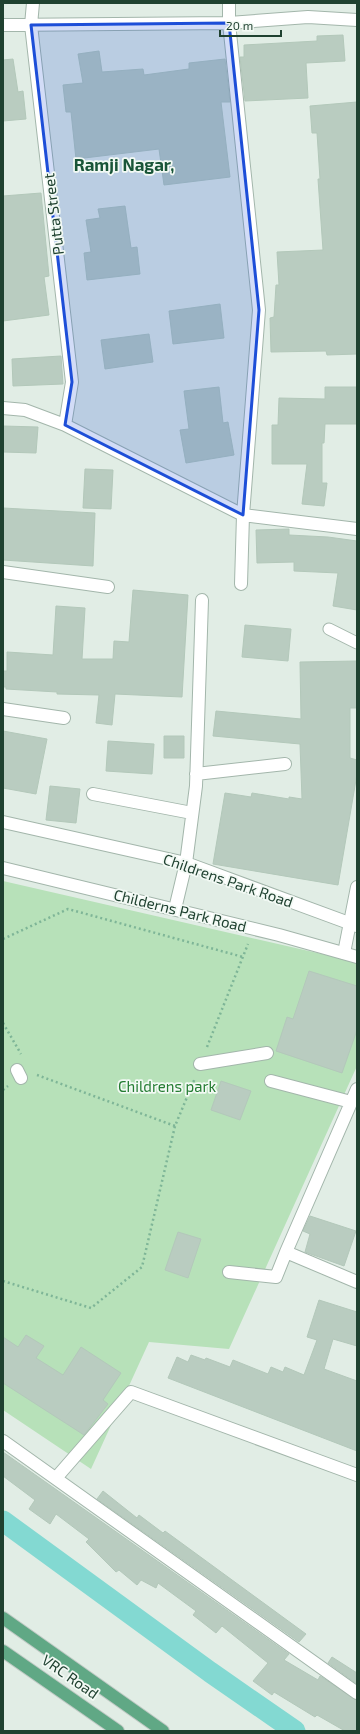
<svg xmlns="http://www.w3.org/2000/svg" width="360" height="1734" font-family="'Exo 2',sans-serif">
	<rect width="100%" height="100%" fill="#e1ede5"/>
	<path fill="#b7e1b9" d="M3,881L357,962V1066L229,1349L149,1342L91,1469L3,1410Z"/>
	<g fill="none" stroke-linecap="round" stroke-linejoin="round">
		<path stroke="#83d9d2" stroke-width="21" d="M3,1521L210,1672L295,1731"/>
	</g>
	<path fill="#b9ccc0" stroke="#b3c8ba" d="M343,35L345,61L306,63L308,98L245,101L240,57H244V45L317,41V36Z
		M99,51L102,72L143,69L144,75L189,69V63L225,59L230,102H221L230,177L164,185L159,149L76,159L71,112H66L63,85L83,83L78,54Z
		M13,59L18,92L23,91L26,119L3,121V60Z
		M357,102V354L327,355L326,351L271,352L270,318L274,317L276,285H279L277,252L323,250L318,179H320L317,133H312L310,106Z
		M41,193L49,276L44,277L49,315L3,321V196Z
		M125,206L131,248L137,247L140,274L87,280L84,253L91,252L86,220L100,218L98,209Z
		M220,304L224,338L173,344L169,311Z
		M149,334L153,362L105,369L101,340Z
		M61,356L63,384L13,386L12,359Z
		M219,387L223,423L228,422L234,455L186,463L180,430L189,429L184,391Z
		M325,387H357V424H325L324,443H322V483H327L324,506L302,504L307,464H272V425H278L279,398L325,399Z
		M3,426L38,427L36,453L3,452Z
		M85,469L113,470L111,509L83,508Z
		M3,508L95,513L93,566L3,560Z
		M289,529V535L328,537L357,541V610L333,606L338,573L294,571V562L257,563L256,530Z
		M133,590L188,595L182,697L115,694L112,725L96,723L99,695L57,694V692L6,689V687H3V671H7V652L53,655L56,606L85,608L82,659H113L114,641L129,642Z
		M245,625L291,629L288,661L242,657Z
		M357,661V708H350V758L357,760V774L338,885L213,864L225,793L251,797L252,793L289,799V797L302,799L300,744L213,736L216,711L301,719L300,662Z
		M3,731L47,739L36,794L3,788Z
		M164,736H184V758H164Z
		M108,741L154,744L152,774L106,771Z
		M50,786L80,789L76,823L46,820Z
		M309,971L357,986V1030L342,1073L276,1051L287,1017L293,1019Z
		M221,1081L251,1091L240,1120L211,1110Z
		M310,1216L356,1231L344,1266L305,1252L310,1234L303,1231Z
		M178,1232L201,1239L188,1278L165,1270Z
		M319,1300L357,1312V1346L333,1339L324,1369L357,1381V1451L168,1378L177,1357L188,1362L191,1355L205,1360L206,1358L230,1367L233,1360L268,1374L271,1367L283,1372L285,1367L304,1375L317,1340L307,1337Z
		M26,1335L44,1346L36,1358L63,1375L81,1347L121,1373L103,1400L108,1404L84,1435L3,1383V1337L18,1347Z
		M3,1452L289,1654L284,1660L318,1680L320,1676L357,1700V1731H345L317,1715L315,1717L274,1692L272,1695L253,1681L268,1663L222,1626L216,1633L193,1615L196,1611L158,1583L156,1588L141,1580L137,1585L119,1570L116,1572L86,1542L89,1539L56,1514L50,1524L29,1509L35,1500L3,1476Z
		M103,1491L137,1518L139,1515L163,1533L165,1531L306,1634L299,1642L97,1499Z
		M332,1657L357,1673V1684L328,1663Z"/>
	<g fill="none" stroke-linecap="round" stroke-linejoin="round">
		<g stroke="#a3b6ab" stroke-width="13">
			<path id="service" d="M329,629L357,643"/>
		</g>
		<g stroke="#a3b6ab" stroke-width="14">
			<path id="minor" d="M33,3L31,25L72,382L65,425
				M229,3V23L259,310L243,515L241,584
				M3,25L229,23L308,17L357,20
				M3,408L25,410L65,425L243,515L357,529
				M3,572L108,587
				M3,709L64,718
				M196,774L285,764
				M93,794L192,813
				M175,909L186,863L196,786L202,600
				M344,953L357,887
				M200,1064L267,1053
				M17,1070L21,1078
				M271,1081L351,1102
				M357,1089L286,1252L357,1282
				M229,1272L276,1277L286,1252
				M3,1441L357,1693
				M56,1478L131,1392L357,1475"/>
		</g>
		<g stroke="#a3b6ab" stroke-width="14">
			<path id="tertiary" d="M3,822L186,863L357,926
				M3,868L279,935L357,957"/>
		</g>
		<g stroke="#c0cac5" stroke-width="14">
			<path id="primary" d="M3,1618L163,1731
				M3,1651L118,1731"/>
		</g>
		<path stroke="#7eb597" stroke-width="2.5" stroke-dasharray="2 3" stroke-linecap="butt" d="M3,939L68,909L243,957
			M3,1023L21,1054
			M207,1047L248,944
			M37,1075L175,1126
			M3,1090L8,1086
			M3,1281L91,1308L142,1267L175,1126L195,1078"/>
		<use href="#service" stroke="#fff" stroke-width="11"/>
		<use href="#minor" stroke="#fff" stroke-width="12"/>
		<use href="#tertiary" stroke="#fff" stroke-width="12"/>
		<use href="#primary" stroke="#60a885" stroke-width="12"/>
	</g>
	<path fill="#1d4ed8" fill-opacity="0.2" stroke="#1d4ed8" stroke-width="3" stroke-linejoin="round" d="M229,23L259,310L243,515L65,425L72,382L31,25Z"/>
	<g text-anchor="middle" stroke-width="3.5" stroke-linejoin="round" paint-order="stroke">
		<g font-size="15" fill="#1f4130" stroke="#f2f9f4">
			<text transform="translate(54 214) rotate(-97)" y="5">Putta Street</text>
			<text transform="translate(228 881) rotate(19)" y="5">Childrens Park Road</text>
			<text transform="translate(180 911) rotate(14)" y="5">Childerns Park Road</text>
			<text transform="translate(70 1677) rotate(35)" y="5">VRC Road</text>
		</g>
		<g font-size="15" fill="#247c32" stroke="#f2f9f4">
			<text x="167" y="1092">Childrens park</text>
		</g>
		<g font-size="17" font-weight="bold" fill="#195538" stroke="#f2f9f4">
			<text x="124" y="171">Ramji Nagar,</text>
		</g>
	</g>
	<rect width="360" height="1734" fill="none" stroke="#1f4130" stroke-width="8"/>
	<path d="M220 30v6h61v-6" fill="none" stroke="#1f4130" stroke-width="2"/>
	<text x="226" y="30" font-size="12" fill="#1f4130" stroke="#f2f9f4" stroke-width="3" paint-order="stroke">20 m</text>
</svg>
